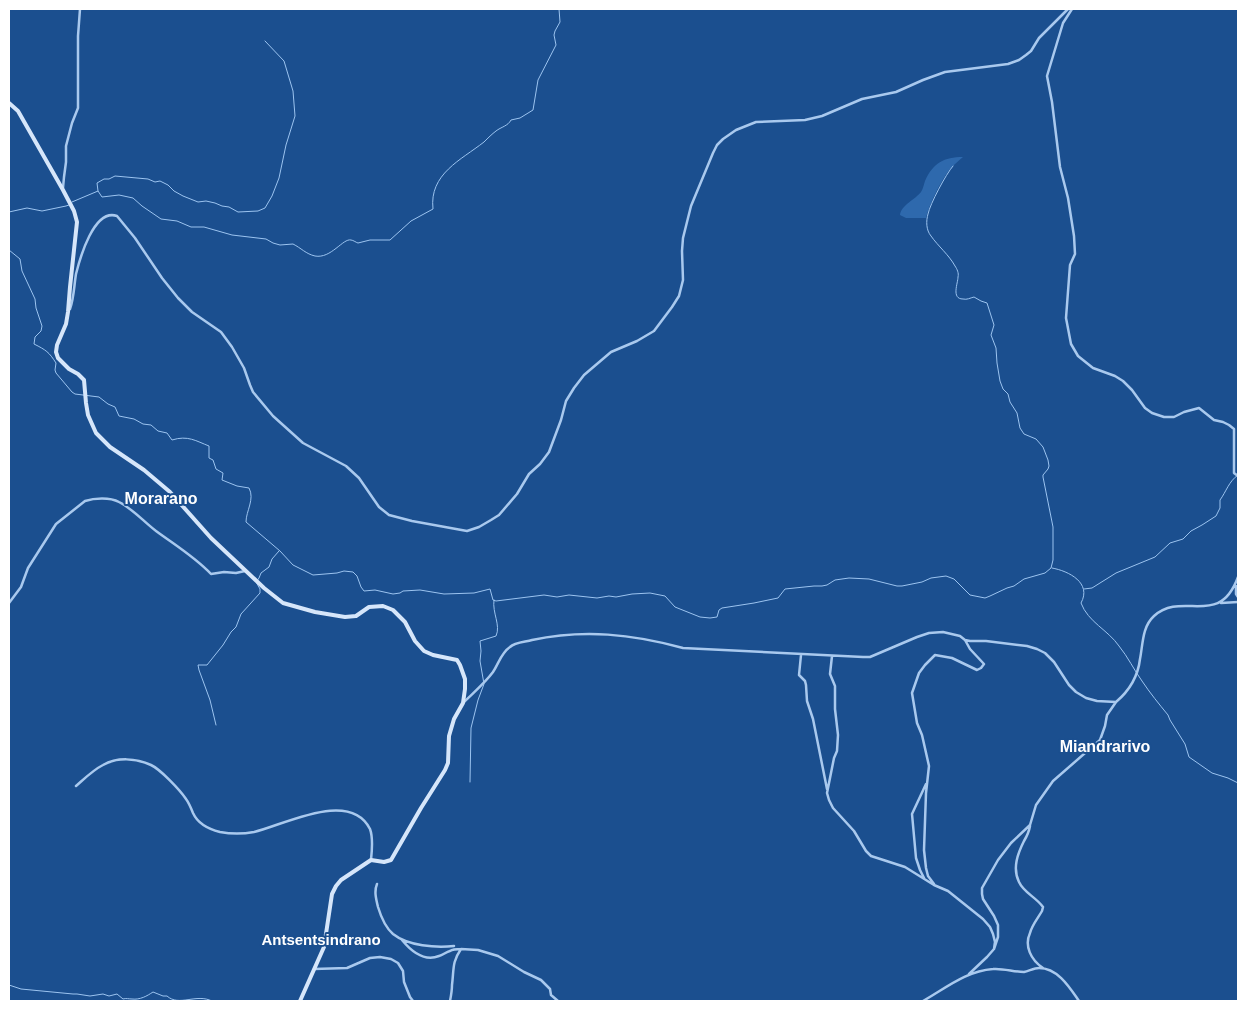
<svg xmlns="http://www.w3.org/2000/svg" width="1247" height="1010" font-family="Arial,sans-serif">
	<rect width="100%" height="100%" fill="#1b4f8f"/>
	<path fill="#2e69ad" d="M963,157C959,160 955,164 951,168C942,178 929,205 926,218H906L900,215C901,205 916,199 921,192C923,189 924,184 925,181C933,163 944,157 963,157Z"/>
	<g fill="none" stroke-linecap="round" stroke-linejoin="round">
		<path stroke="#9cc4f0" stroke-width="1" d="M98,191L97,183L104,179H109L115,176L148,179L155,182L160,181L168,185L174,191L183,196L198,202L206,201L215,203L222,206L229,207L238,212L258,211L265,208L272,196L279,178L286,145L295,116L293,91L284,61L265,41
			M72,202L98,191L102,197L119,195L133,198L142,206L161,219L177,221L191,227H204L232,235L266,239L273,243L280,245L293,244C301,248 306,254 315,256C331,259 343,238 351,240C353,240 357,243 358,243L370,240H390L411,221L433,209C429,174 461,160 484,142C488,138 492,134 496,131C501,127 508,126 511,120L520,118L533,110L538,80L556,45L554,35L555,31L560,22L559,9
			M9,212L27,208L42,211L66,206L69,205
			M9,250L20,259L22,271L35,299L36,308L42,326L41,331L35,337L34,344C46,350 49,352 56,363L55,370L56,373L72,392L75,394L99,397L108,404L115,407L119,416L134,419L143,424L151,425L158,431L167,433L172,440C188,435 196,441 209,446V458L213,460L216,469L223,473L222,480L237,486L249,488C255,499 246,511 246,522L280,551L293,565L313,575L337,573L344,571L353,572L357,576L361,587L364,591L375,590L393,594L400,593L403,591L420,590L444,594L474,593L490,589L493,600L496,601L544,595L557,597L569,595L597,598L609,596L616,597L632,594L650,593L665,596L675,607L700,617L710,618L717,617L719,610L722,608L754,603L778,598L785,589L814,586H822L827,585L835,580L849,578L869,579L897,586H902L922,582L931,578L946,576L954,579L970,595L985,598L990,596L1007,588L1014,586L1024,579L1045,573L1051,568L1053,560V527L1043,477V475L1048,469L1049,466L1048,460L1043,447L1036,439L1024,434L1020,428L1017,413L1010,402L1008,394L1003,389L1000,381L997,363L996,348L991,335L994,325L987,303L981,301L974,297C970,298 967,300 963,299C951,299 958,283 958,277C959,273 957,269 955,266C949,255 938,246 931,236C926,230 926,221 928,214C930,204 946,174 953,166
			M1052,568C1069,571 1092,583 1081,603C1088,622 1108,630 1119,646C1128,657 1134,670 1142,681C1150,693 1159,704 1168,715L1170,720L1185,744L1189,757L1212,773L1228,778L1238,783
			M1084,589L1092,588L1116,573L1155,557L1170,543L1183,539L1191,531L1202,525L1216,516L1220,508V500C1226,492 1229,481 1238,475
			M216,725L210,700L199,670L198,665H207L223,645L231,632L236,627L241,614L260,593V589L256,582L259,578L261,573L269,567L272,559L279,551
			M470,782L471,728L478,700L484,684L480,661L481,651L480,641L496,636C501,625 492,613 494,600
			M9,985L21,989L73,994H77L90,996L103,994L109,996L117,994L123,999C126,998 129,999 132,999C140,1000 147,996 153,992L163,996H167C179,1007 196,993 212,1001"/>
		<path stroke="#a9c9ee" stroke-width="2.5" d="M1072,9L1063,23L1047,76L1052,102L1060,167L1068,198L1074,236L1075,254L1070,265L1066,318L1071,344L1078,356L1093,368L1115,376L1123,381L1132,390L1145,408L1152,413L1164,417H1174L1184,412L1199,408L1214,420L1223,422L1229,425L1234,429V473L1238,476
			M63,188L64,177L66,162V146L72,123L78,108V36L80,9
			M70,309C74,298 74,286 76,274C80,258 94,208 117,216L135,238L162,278L178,298L192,312L221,332L232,347L244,368L250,385L253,392L273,416L303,443L346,466L359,478L379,507L389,515L412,521L467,531L479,527L491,520L499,515L517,494L529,474L540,464L549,452L561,420L566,401L574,388L584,375L611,352L637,341L654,331L672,307L679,296L683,280L682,251L683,238L691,206L713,153L717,145L723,139L736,130L756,122L805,120L822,116L862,99L896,92L923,80L945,72L1008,64L1019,60L1026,55L1031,51L1039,38L1068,9
			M1236,586V594L1238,597
			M9,603L21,587L28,568L56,524L85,501C94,498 110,497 119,502C133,509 144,522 156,531C175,545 195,557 211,574L224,572L236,573L245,571
			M1221,603L1238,602
			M801,655L799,675L805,681L806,685L807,701L813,719L827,789
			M832,656L830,674L835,686V709L838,735L837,751L834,758L827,793L829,800L833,808L854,831L866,851L871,856L905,867L934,885L948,891L983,919L990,927L993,934L995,942L994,949
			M464,702C473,693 485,683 493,672C499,663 501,653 510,647C515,642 525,642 532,640C584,629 632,634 683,648L863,657H870L917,637L929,633L943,632L960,636L965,640L970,641H986L1027,646L1037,649L1045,653L1054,662L1069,685L1076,692L1086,698L1097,701L1116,702C1129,691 1138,676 1140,659C1143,644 1142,627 1154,616C1183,590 1219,629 1238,577
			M76,786C84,779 93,770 103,765C117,757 136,758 151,765C160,769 180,790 186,799C189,803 191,808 193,813C198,824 208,829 220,832C231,834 243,834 254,832C284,825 350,789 370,829C373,837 372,851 371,860
			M1030,826C1029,832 1027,836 1024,841C1018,853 1012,868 1019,882C1024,893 1036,897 1043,907L1042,911C1038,918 1032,925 1030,933C1024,946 1031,960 1043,968
			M924,878L920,870L916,858L912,814L926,784
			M377,884C374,891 376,899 378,907C381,917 385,927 393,934C408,946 436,948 454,946
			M934,884L928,876L926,868L924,850L926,793L929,766L922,735L917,723L912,693L919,673L925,665L935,655L952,658L977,670L981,668L984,664L970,649L965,640
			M402,940C411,951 424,962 439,956C443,955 446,952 450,951C453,949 458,949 461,949
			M314,969L347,968L370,958L380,957L391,959L398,963L403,971L404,982L410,997L413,1001
			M969,974L987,957L994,949L998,937V925L994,916L983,899L982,894V888L998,860L1011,843L1030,825L1036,805L1053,781L1100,740L1105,726L1107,715L1116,702
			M450,1001C451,996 452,990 452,985C454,969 452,962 461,949L478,950L498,956L524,972L541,980L550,989L551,995L558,1001
			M923,1001C946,988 966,971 993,969C1003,968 1014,972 1024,972C1029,971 1034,968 1039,968C1058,968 1070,988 1079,1001"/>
		<path stroke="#d6e6fa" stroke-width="4" d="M9,103L18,111L63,190L74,211L77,222L70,287L68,312L66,324L57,345L56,352L58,358L69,369L78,374L84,380L86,403L88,415L96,433L110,447L144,470L170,492L211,538L264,588L283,603L315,612L345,617L356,616L369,607L383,606L393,610L405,622L415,641L424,651L433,655L457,660L460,665L465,679V689L463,703L454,719L449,736L448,763L445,770L421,808L391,860L384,862L371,860L341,880L336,886L332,894L324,947L300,1001"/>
	</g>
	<g text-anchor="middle" stroke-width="4" stroke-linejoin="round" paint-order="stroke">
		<g font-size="15" font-weight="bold" fill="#fff" stroke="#1b4f8f">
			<text x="321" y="945">Antsentsindrano</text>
		</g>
		<g font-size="16" font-weight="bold" fill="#fff" stroke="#1b4f8f">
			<text x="161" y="504">Morarano</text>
			<text x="1105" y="752">Miandrarivo</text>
		</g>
	</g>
	<rect width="1247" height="1010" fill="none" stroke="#ffffff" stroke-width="20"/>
</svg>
